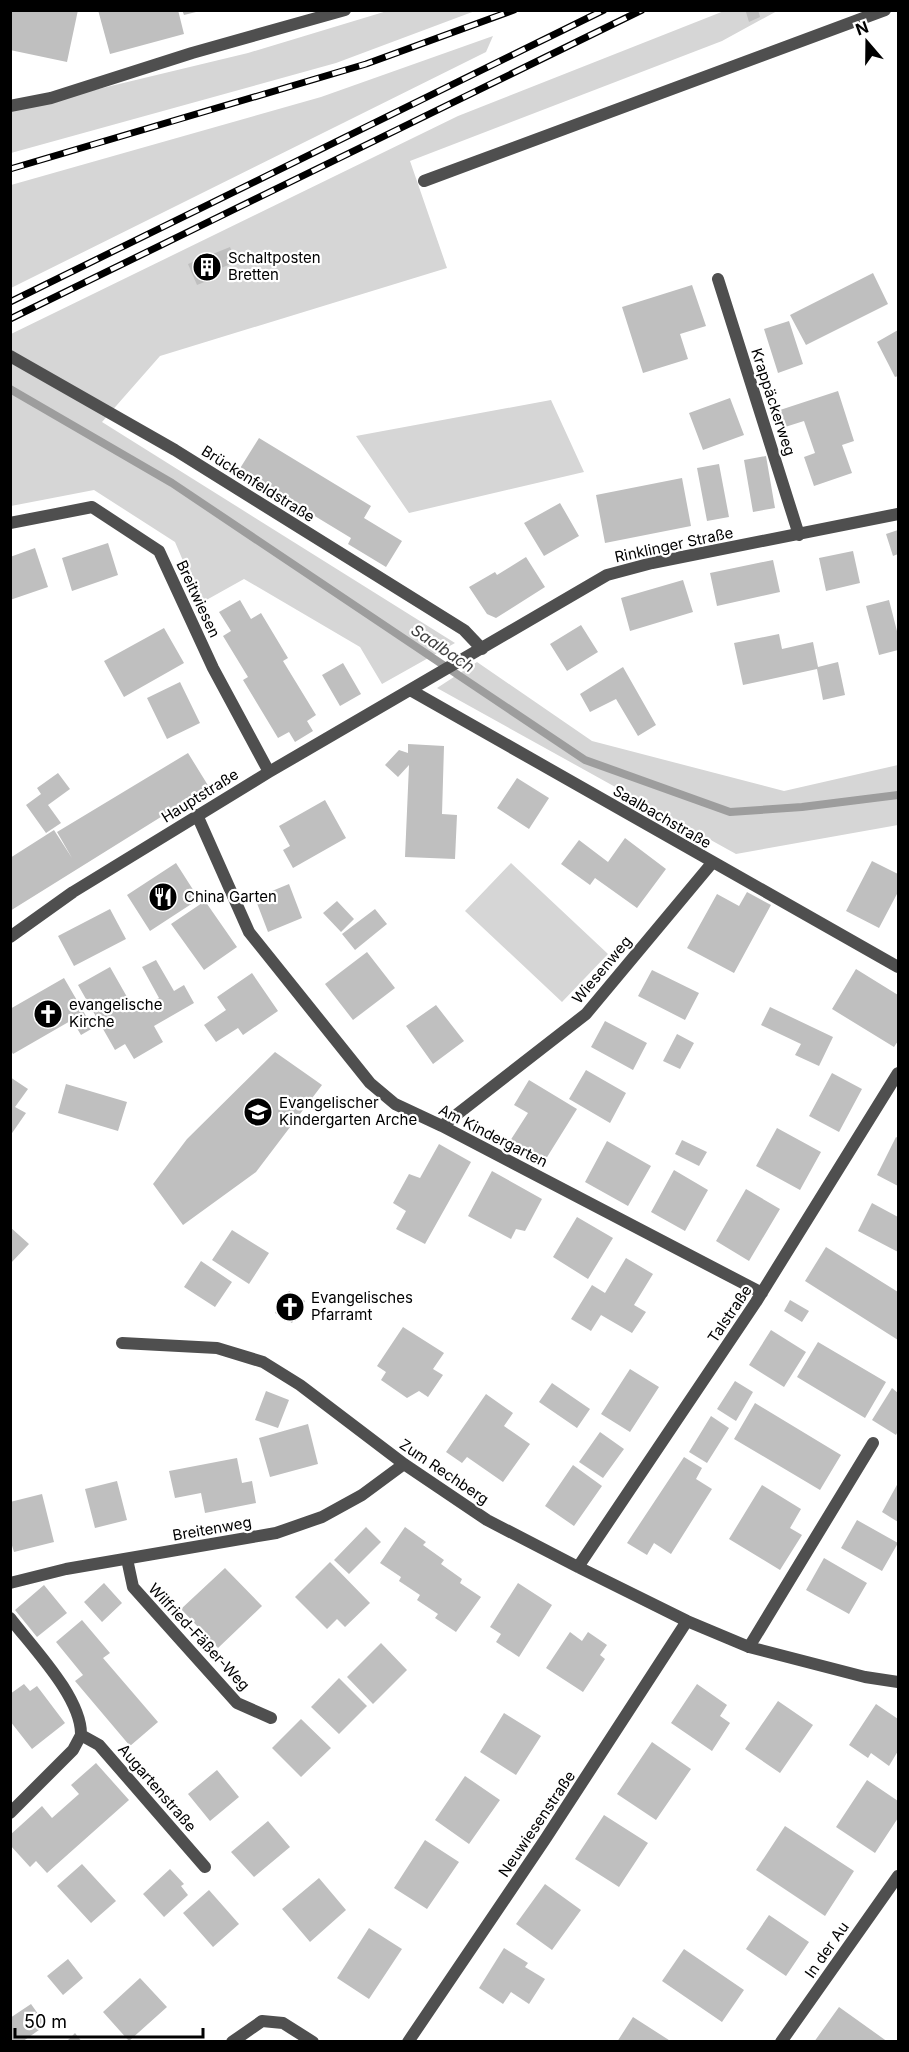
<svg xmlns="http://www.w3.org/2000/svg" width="909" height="2052" font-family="Inter,sans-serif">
	<rect width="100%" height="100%" fill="#fff"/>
	<path fill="#d6d6d6" d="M387,11H475L336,63L11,153V110L248,53Z
		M724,11H777L722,41L410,161L447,268L160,356L102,422L455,643L382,684L360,647L244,579L201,603L175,542L94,490L11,506V334L458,116Z
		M493,36L486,52L11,288V185L321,97Z
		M551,400L584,472L409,513L356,436Z
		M477,662L592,741L784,791L898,765V825L736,854L437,688Z
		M511,863L608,954L562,1002L465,911Z"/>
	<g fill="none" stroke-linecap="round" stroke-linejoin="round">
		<path stroke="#9d9d9d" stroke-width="8" d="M10,389L172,483L585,760L730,812L802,807L898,795"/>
	</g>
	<path fill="#bfbfbf" d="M10,10H78L67,62L10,50Z
		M98,10H178L184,34L110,54Z
		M182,10H200V11L184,15Z
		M751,10H758L760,17L749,22L746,12Z
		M230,247L236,262L216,270L219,276L197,285L188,264Z
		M873,273L888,304L806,345L790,315Z
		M692,285L706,326L680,334L688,359L643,373L622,307Z
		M789,321L803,364L778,373L764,329Z
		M898,330V376L895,377L877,342Z
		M838,391L854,441L842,445L852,473L814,486L804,457L815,453L804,421L785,427L780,410Z
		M730,398L744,435L703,450L689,413Z
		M259,438L371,506L364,518L402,541L386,567L348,544L351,538L239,470Z
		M766,456L775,508L753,512L744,460Z
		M719,464L729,517L707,521L697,468Z
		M682,478L691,526L605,543L596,495Z
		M560,503L579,536L544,556L524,523Z
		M898,530V554L893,556L886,534Z
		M108,543L118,575L72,591L62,558Z
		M35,548L48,587L10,600V557Z
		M853,551L860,583L826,591L819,558Z
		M526,557L545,587L496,618L487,614L469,587L495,572L497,575Z
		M773,560L780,592L717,606L710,573Z
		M683,580L693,612L630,631L621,598Z
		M240,600L251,619L261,613L288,658L283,661L316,715L307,721L313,731L295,742L289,732L278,738L243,680L248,677L223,636L231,631L219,612Z
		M889,600L898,635V650L879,655L866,606Z
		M581,625L598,652L567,671L550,644Z
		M164,628L184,663L124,697L104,661Z
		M779,634L782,649L813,642L818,667L838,662L845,695L823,700L817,669L743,685L734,643Z
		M343,663L361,694L340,706L322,675Z
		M623,667L656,725L638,736L616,699L590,712L580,694Z
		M180,682L200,723L167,739L147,698Z
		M408,744L444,746L442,814L457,815L455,859L405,857L409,765L398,777L385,765L399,750L408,753Z
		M188,753L209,787L10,911V858L54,830L72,858L57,832Z
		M58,773L70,789L48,805L61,823L46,833L26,805L41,794L37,788Z
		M517,778L549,798L529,829L497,808Z
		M325,800L346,838L293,868L283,850L290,846L279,826Z
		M625,838L666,869L637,908L595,878L590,885L561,864L579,840L608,862Z
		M872,861L898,874V892L879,928L846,911Z
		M176,863L199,899L150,931L127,895Z
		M289,884L302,918L268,932L255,898Z
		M747,892L771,905L734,973L687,948L717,894L739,906Z
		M205,901L237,947L204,970L171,924Z
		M337,901L354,919L341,932L323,913Z
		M110,909L126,939L74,966L58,936Z
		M375,909L387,924L355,950L342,934Z
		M367,952L395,988L353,1020L325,984Z
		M156,960L174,991L184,985L194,1003L154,1026L163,1042L134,1059L125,1044L115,1050L78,985L110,967L135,1011L159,998L142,967Z
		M856,969L898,995V1041L894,1047L832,1009Z
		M652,970L699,993L685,1020L638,996Z
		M252,973L278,1011L243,1035L238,1028L216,1042L204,1025L226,1010L217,997Z
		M64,978L93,1028L81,1035L72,1020L13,1054L10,1049V1009Z
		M436,1005L464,1041L433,1064L406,1026Z
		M770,1007L833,1037L819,1066L795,1055L801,1044L761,1025Z
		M605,1021L647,1043L633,1070L591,1047Z
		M677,1034L694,1043L680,1069L663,1061Z
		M275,1052L322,1085L256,1172L183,1225L153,1184L187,1139Z
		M586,1070L626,1093L610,1123L569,1099Z
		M832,1073L862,1089L839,1132L809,1116Z
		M10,1077L28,1089L15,1107L26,1113L10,1136Z
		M529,1080L577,1109L544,1162L510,1141L528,1113L514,1105Z
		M66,1084L127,1102L118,1131L58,1113Z
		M777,1128L821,1152L800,1190L756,1166Z
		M896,1137L898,1138V1186L877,1175Z
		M682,1140L707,1152L699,1166L675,1154Z
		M607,1141L651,1166L628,1206L585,1182Z
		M439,1144L471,1162L425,1244L396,1229L406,1211L393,1203L409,1174L420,1178Z
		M674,1170L708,1190L685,1231L651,1212Z
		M492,1171L542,1199L525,1231L516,1229L511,1239L468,1216Z
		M746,1189L780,1209L749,1261L716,1241Z
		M872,1203L898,1217V1252L858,1231Z
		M577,1217L613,1238L588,1279L553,1257Z
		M10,1227L29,1244L10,1264Z
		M232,1230L269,1253L249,1284L212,1260Z
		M826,1247L898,1292V1340L805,1281Z
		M626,1258L653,1274L634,1305L646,1312L632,1333L601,1315L591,1331L571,1319L592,1285L605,1293Z
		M201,1261L232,1282L215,1307L184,1287Z
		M289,1291L305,1301L292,1323L275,1313Z
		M790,1300L809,1311L802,1322L784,1311Z
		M403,1327L444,1353L433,1369L443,1375L428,1397L419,1391L407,1398L381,1380L386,1372L377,1366Z
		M771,1330L806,1352L784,1387L749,1365Z
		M818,1342L886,1382L865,1418L797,1377Z
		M630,1369L659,1387L630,1432L601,1414Z
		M735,1381L753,1392L736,1421L717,1409Z
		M552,1383L590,1409L577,1428L539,1402Z
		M892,1388L898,1393V1431L896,1435L872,1420Z
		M266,1391L289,1400L278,1428L255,1420Z
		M486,1394L513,1413L504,1426L530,1444L503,1482L467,1457L462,1463L446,1452Z
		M755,1403L841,1455L820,1490L734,1439Z
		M711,1416L729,1428L707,1463L689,1452Z
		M308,1424L318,1464L270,1477L259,1438Z
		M600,1432L624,1449L603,1478L579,1462Z
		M684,1457L702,1468L696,1479L712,1489L671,1554L654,1543L647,1555L627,1543Z
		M237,1458L242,1483L252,1481L256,1503L205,1513L201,1493L175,1498L169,1471Z
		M573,1465L602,1486L574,1526L545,1506Z
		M117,1481L127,1520L95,1528L85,1489Z
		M898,1483V1522L882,1512Z
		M762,1485L801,1509L790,1528L802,1535L780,1570L729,1539Z
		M42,1494L54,1542L14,1552L10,1539V1502Z
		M857,1520L898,1543L882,1571L841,1548Z
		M366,1527L381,1542L349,1574L334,1560Z
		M405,1527L426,1542L423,1545L444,1560L441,1564L462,1579L460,1583L481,1597L456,1632L435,1618L438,1614L417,1600L420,1595L399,1581L401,1577L380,1563Z
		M824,1558L867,1583L849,1614L806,1590Z
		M330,1562L370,1603L345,1627L337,1619L327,1629L295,1597Z
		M225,1568L262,1606L218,1648L181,1609Z
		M104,1583L122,1603L102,1622L84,1602Z
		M518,1583L552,1605L519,1657L496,1642L501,1634L490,1627Z
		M44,1585L67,1613L37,1637L15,1610Z
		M82,1620L110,1653L103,1658L158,1722L130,1746L75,1681L83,1675L56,1642Z
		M570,1632L582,1641L588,1632L607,1645L600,1655L605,1659L583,1692L546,1668Z
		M381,1643L407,1670L373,1704L347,1677Z
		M339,1678L367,1706L339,1734L311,1707Z
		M24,1684L30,1691L37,1686L65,1723L32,1749L10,1721V1694Z
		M697,1684L727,1705L720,1716L730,1723L712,1751L671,1723Z
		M778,1701L813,1725L780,1773L745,1749Z
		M876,1704L898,1719V1751L889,1766L871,1753L868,1758L849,1745Z
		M504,1713L541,1736L516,1775L480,1752Z
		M301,1719L331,1748L301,1777L272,1748Z
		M652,1742L691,1769L656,1820L617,1794Z
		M96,1763L129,1800L47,1873L36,1861L30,1867L10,1845V1835L42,1806L52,1818L79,1794L71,1785Z
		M217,1770L239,1797L210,1821L188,1794Z
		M465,1776L500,1800L469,1844L435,1820Z
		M867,1780L898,1801V1818L875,1853L836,1827Z
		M604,1815L648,1843L619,1887L575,1859Z
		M268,1821L290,1847L254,1877L231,1852Z
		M785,1826L854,1871L825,1916L756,1870Z
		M425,1840L459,1862L427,1909L394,1888Z
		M82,1864L116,1901L91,1923L57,1886Z
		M170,1869L184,1884L181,1886L188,1895L164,1917L143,1894Z
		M319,1878L346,1910L310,1942L282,1909Z
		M545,1884L581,1910L552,1950L516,1924Z
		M209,1890L239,1924L213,1947L183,1913Z
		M769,1915L809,1942L786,1976L746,1949Z
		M369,1928L402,1949L369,1999L337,1978Z
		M504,1948L528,1963L525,1967L545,1979L529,2004L511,1992L503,2004L479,1988Z
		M684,1949L744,1990L722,2022L662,1981Z
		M68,1959L83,1978L63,1995L47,1976Z
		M140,1978L167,2007L129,2041L103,2012Z
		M31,2004L46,2025L22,2042H10V2018Z
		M839,2007L888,2042H814Z
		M633,2017L672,2042H617Z
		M75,2033L82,2042H66Z"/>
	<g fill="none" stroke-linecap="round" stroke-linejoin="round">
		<path stroke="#4f4f4f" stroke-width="12" d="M424,181L885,10"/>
		<path stroke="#4f4f4f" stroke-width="12" d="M10,106L51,98L192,53L345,10
			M718,279L799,535
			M10,356L175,450L464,630L482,649
			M10,523L92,507L159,551L213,668L269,772
			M412,691L898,967
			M197,815L249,932L370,1083L395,1104L442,1126L762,1293
			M10,937L73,892L269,772L607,575L652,563L898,514
			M442,1126L586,1014L712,863
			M122,1343L217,1348L263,1362L300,1385L404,1464L487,1520L578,1567L687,1621L749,1647L865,1677L898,1682
			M127,1559L133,1587L237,1703L271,1718
			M578,1567L756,1302L898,1073
			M10,1583L66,1569L276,1533L322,1517L362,1495L404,1464
			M10,1618C33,1648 82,1698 81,1735L99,1745L205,1867
			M749,1647L873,1443
			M10,1813L73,1750L81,1735
			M232,2042L262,2021L283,2023L313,2042
			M408,2042L546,1838L687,1621
			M781,2042L898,1876"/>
		<g stroke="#000" stroke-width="7">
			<path id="rail" d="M10,169L366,64L514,10
				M10,302L604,10
				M10,319L642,10"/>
		</g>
		<use href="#rail" stroke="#fff" stroke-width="4.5" stroke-dasharray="14" stroke-linecap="butt"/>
	</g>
	<defs>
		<g id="building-disc" transform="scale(1.5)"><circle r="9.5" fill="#000" stroke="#fff"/><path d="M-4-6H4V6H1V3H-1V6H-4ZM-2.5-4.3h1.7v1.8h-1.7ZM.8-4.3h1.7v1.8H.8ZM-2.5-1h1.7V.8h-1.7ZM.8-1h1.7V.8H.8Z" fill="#fff"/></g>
		<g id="restaurant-disc" transform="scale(1.5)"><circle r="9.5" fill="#000" stroke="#fff"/><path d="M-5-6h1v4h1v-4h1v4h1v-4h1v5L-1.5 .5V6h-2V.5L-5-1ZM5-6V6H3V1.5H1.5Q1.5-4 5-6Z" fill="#fff"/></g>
		<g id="church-disc" transform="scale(1.5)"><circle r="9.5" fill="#000" stroke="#fff"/><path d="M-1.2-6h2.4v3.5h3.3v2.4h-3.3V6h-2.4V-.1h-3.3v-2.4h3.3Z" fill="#fff"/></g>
		<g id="school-disc" transform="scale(1.5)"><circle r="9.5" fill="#000" stroke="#fff"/><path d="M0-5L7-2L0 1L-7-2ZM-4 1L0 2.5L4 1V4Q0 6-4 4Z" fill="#fff"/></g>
	</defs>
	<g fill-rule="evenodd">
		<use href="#building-disc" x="207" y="267"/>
		<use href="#restaurant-disc" x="163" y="897"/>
		<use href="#church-disc" x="48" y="1014"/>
		<use href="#school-disc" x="258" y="1112"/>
		<use href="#church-disc" x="290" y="1307"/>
	</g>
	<g text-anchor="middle" stroke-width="4.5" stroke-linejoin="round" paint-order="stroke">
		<g font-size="15" fill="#000" stroke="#fff" text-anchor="start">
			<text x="228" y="263">Schaltposten<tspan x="228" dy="17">Bretten</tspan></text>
			<text x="184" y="902">China Garten</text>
			<text x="69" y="1010">evangelische<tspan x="69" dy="17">Kirche</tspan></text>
			<text x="279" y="1108">Evangelischer<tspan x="279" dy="17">Kindergarten Arche</tspan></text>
			<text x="311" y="1303">Evangelisches<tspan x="311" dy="17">Pfarramt</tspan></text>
		</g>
		<g font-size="15" fill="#000" stroke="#fff">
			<text transform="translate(773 402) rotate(72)" y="5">Krappäckerweg</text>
			<text transform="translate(258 484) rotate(32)" y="5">Brückenfeldstraße</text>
			<text transform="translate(674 545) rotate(-12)" y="5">Rinklinger Straße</text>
			<text transform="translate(198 599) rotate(65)" y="5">Breitwiesen</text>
			<text transform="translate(200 796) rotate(-32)" y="5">Hauptstraße</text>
			<text transform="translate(662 817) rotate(30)" y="5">Saalbachstraße</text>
			<text transform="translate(602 970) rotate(-50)" y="5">Wiesenweg</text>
			<text transform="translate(493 1136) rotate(27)" y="5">Am Kindergarten</text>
			<text transform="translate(730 1314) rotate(-56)" y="5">Talstraße</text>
			<text transform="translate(444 1472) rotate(34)" y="5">Zum Rechberg</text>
			<text transform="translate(212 1529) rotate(-10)" y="5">Breitenweg</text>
			<text transform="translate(199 1637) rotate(47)" y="5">Wilfried-Fäßer-Weg</text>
			<text transform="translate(157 1788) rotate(49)" y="5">Augartenstraße</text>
			<text transform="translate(537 1824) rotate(-56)" y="5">Neuwiesenstraße</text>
			<text transform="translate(827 1950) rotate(-55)" y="5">In der Au</text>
		</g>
		<g font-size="16" font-style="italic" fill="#3e3e3e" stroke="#fff">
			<text transform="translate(443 648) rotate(34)" y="6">Saalbach</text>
		</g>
	</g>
	<rect width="909" height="2052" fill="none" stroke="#000000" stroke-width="24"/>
	<g transform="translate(867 42) rotate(340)" stroke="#ffffff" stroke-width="4.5" paint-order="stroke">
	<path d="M0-4.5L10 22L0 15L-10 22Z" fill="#000000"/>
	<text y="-9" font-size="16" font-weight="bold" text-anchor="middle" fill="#000000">N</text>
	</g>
	<path d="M15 2028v9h188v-9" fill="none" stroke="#000000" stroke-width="3"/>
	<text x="24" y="2028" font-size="18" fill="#000000" stroke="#ffffff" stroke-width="4.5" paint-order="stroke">50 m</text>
</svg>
